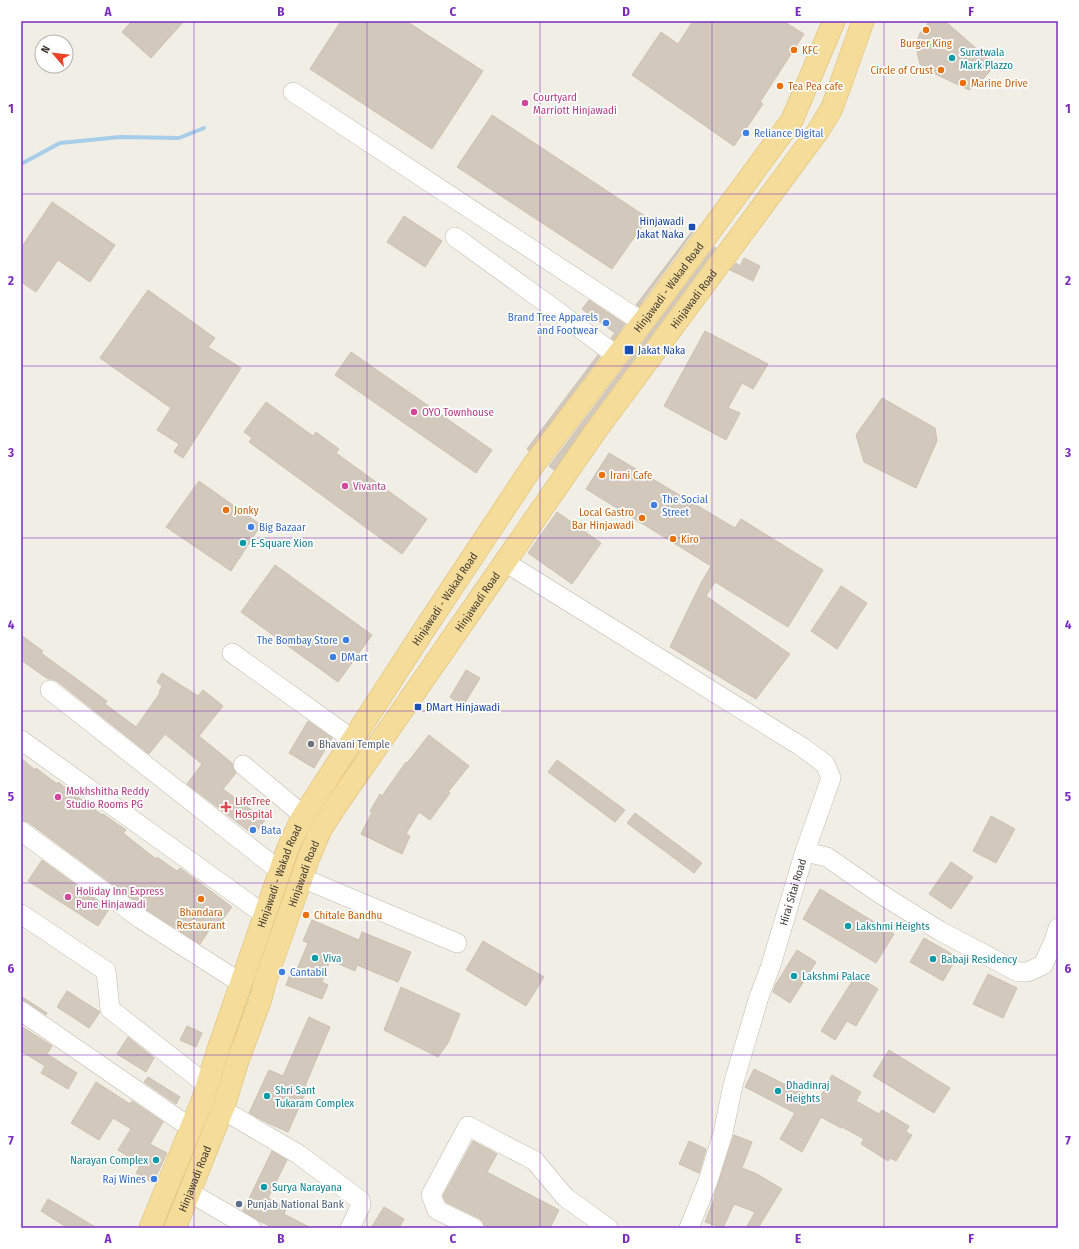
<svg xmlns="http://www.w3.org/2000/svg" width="1079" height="1249" font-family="'Fira Sans Condensed',sans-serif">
	<rect width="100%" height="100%" fill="#f1eee5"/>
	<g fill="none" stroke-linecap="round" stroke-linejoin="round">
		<path stroke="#a6cdea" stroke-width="4" d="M21,164L60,143L120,137L179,138L204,128"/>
	</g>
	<path fill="#d2c9bc" stroke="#ccc1af" d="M132,21H184L151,58L122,32Z
		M341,21H406L483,71L432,149L310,69Z
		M693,21H783L804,34L760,102L763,104L734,146L632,75L661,32L678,44Z
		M930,21H945L995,65L978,85L969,90L931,72L920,64L917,52V42L920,33Z
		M492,115L648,218L612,269L457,167Z
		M52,202L115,245L90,282L58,260L36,292L21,282V248Z
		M404,216L442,241L425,267L387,242Z
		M693,230L694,231L645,298L639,307L636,305Z
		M714,247L716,248L585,425L554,470L549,466L665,313Z
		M744,258L760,266L753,281L730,270L736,263L740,266Z
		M148,290L215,338L208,347L241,368L183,458L174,452L179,444L157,430L171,408L100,358Z
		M589,300L625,324L614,340L611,338L615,333L582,309Z
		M705,331L768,364L753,389L742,383L728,408L740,413L726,440L664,406Z
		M351,352L492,450L476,473L335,375Z
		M598,355L600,357L529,451L527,449Z
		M882,398L935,428L937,441L916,488L864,462L856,435Z
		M266,402L313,436L316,432L339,449L336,453L427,519L402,554L249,442L252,438L244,432Z
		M609,453L735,528L741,519L823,570L788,627L715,582L706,596L790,654L756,699L670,647L701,583L711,566L586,489Z
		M199,481L261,525L231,571L166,527Z
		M557,512L601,543L572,584L528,553Z
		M275,565L372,635L338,682L241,612Z
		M841,586L867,603L837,649L811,631Z
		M21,635L43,651L41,653L107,701L105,704L136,727L160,693L159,692L162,686L157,682L162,673L198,696L203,690L223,706L199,736L232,763L233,768L236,773L223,789L265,820L254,835L187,784L202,764L165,734L149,754L57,681L52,679H48L21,660Z
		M466,670L480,678L463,706L450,697Z
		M308,721L332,738L314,768L289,753Z
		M429,735L469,766L448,792L450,793L430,820L419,812L406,834L410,836L402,854L361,834L372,812L370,811L380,794L382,796L406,762L407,763Z
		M21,758L35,770L36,768L57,784L58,782L102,815L103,814L126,830L123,833L156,859L157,857L177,871L180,868L232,907L215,929L212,926L200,944L147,910L28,822L21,820Z
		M557,760L625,810L615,822L548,772Z
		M635,813L702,863L694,873L627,823Z
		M991,816L1015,829L996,863L973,851Z
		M42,860L109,909L98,926L28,881Z
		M951,862L973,877L951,909L929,894Z
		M820,889L894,934L876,963L803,919Z
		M312,920L359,940L362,932L411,952L398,982L357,965L355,971L330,960L322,982L328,985L322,999L286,985L292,970L296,972L308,943L303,941Z
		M924,938L957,957L943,981L910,962Z
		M483,941L544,977L526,1006L466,970Z
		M797,950L816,962L790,1003L773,992L776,984Z
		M988,974L1017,988L1003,1018L973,1004Z
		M856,975L878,989L856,1026L847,1021L835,1040L821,1031Z
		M401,987L460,1014L448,1043L438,1057L384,1030Z
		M67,991L100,1012L89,1028L57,1007Z
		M21,996L47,1013L46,1015L27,1002L21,1000Z
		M309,1017L330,1027L305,1086L308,1087L288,1132L268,1123L249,1113L269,1070L283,1076Z
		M21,1026L52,1046L47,1054L77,1073L68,1089L41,1073L45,1066L21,1051Z
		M187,1026L202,1033L196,1047L180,1040Z
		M128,1037L154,1058L146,1072L117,1054Z
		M889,1050L950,1088L934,1113L873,1076Z
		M754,1069L818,1101L832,1075L861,1092L856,1101L879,1114L882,1110L909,1126L906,1132L912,1135L896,1161L890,1158L888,1161L861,1144L864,1139L842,1127L841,1128L821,1117L802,1152L780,1139L795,1113L745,1087Z
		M148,1077L180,1097L176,1104L144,1082Z
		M96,1082L130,1104L132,1101L163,1122L150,1144L167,1153L153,1183L136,1173L141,1164L118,1150L131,1129L113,1118L99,1140L71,1123Z
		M734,1135L752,1142L742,1168L757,1174L782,1189L758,1228H746L755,1212L734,1204L723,1228L705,1222L715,1197L714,1196Z
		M473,1141L497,1154L487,1172L559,1210L550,1228H489L484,1225L483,1222L479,1218L446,1202L443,1196Z
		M689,1141L706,1149L699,1173L679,1164Z
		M272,1151L287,1160L268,1198L287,1207L284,1214L311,1228H274L259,1221L243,1211Z
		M48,1199L97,1228H68L41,1211Z
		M384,1207L404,1219L399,1228H371Z"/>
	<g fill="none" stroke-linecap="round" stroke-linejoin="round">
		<g stroke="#bfb8ac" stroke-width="20">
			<g id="minor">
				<path d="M293,92L642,322"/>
				<path d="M455,237L553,308L617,356"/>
				<path d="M505,562L802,747L825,764L831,778L804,854"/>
				<path d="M232,653L352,739"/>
				<path d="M50,690L280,871"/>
				<path d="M21,740L265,915"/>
				<path d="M243,765L303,815"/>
				<path d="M21,831L141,919L241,983"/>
				<path d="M302,878L457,943"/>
				<path d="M21,914L106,971L110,1009L207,1085"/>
				<path d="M21,1011L191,1128"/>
				<path d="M223,1110L298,1154L360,1200L361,1205L350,1228"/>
				<path d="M189,1192L251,1228"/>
				<path d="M474,1228L437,1210L431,1195L468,1126L535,1161L565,1197L608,1228"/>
				<path id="s1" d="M689,1228L708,1181L723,1133L733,1085L745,1044L759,997L771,965L804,854L810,853L827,857L876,891L940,931L1018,972H1027L1043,965L1054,941L1058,928"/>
			</g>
		</g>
		<g stroke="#d9b96b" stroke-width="23">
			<g id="major">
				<path id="s2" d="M150,1228L203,1099L217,1053L288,848L302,818L422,633L534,464L655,306L792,120L834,21"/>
				<path id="s3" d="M175,1228L224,1106L238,1060L260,1001L265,982L309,857L321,829L338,803L595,432L818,131L832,108L863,21"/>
			</g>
		</g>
		<use href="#minor" stroke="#fff" stroke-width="19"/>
		<use href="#major" stroke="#f6dc99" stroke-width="22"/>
	</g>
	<path fill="none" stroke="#7b2cbf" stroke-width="1" stroke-opacity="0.55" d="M194,21V1228M367,21V1228M540,21V1228M712,21V1228M884,21V1228M21,194H1058M21,366H1058M21,538H1058M21,711H1058M21,883H1058M21,1055H1058"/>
	<g fill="#e8710a" stroke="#fff" stroke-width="1.5">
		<circle cx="926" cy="30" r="4"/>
		<circle cx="794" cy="50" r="4"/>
		<circle cx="941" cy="70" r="4"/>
		<circle cx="963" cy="83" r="4"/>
		<circle cx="780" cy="86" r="4"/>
		<circle cx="602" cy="475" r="4"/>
		<circle cx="226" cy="510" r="4"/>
		<circle cx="642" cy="518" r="4"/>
		<circle cx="673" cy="539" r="4"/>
		<circle cx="201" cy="899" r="4"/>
		<circle cx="306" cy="915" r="4"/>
	</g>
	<g fill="#0f9aa8" stroke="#fff" stroke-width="1.5">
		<circle cx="952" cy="58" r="4"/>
		<circle cx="243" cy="543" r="4"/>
		<circle cx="848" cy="926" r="4"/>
		<circle cx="315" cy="958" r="4"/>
		<circle cx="933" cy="959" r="4"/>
		<circle cx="794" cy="976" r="4"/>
		<circle cx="778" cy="1091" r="4"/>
		<circle cx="267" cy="1096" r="4"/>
		<circle cx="156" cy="1160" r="4"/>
		<circle cx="264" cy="1187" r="4"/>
	</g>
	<g fill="#d1479c" stroke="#fff" stroke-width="1.5">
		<circle cx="525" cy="103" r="4"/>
		<circle cx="414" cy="412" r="4"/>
		<circle cx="345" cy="486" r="4"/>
		<circle cx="58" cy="797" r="4"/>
		<circle cx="68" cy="897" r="4"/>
	</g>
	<g fill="#3f7fe0" stroke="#fff" stroke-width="1.5">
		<circle cx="746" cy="133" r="4"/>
		<circle cx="606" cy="323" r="4"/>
		<circle cx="654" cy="505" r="4"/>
		<circle cx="251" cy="527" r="4"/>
		<circle cx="346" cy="640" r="4"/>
		<circle cx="333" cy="657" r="4"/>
		<circle cx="253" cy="830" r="4"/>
		<circle cx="282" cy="972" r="4"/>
		<circle cx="154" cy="1179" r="4"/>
	</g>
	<g fill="#1a4fb4" stroke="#fff" stroke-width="1.5">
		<rect x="688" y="223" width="8" height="8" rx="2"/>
		<rect x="624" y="345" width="10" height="10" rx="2"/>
		<rect x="414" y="703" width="8" height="8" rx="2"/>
	</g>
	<circle fill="#6b7280" stroke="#fff" stroke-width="1.5" cx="311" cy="744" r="4"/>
	<path fill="#e0444e" stroke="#fff" stroke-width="1.5" d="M224 801h4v4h4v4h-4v4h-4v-4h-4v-4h4z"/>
	<circle fill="#5c6f8a" stroke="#fff" stroke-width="1.5" cx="239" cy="1204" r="4"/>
	<g text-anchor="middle" stroke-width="3.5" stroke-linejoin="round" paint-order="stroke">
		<g font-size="11" fill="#c56008" stroke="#fff" text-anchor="start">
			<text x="926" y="47" text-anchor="middle">Burger King</text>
			<text x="802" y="54">KFC</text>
			<text x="933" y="74" text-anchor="end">Circle of Crust</text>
			<text x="971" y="87">Marine Drive</text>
			<text x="788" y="90">Tea Pea cafe</text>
			<text x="610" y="479">Irani Cafe</text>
			<text x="234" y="514">Jonky</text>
			<text x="634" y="516" text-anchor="end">Local Gastro<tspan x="634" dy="13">Bar Hinjawadi</tspan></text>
			<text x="681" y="543">Kiro</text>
			<text x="201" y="916" text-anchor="middle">Bhandara<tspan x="201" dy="13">Restaurant</tspan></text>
			<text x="314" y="919">Chitale Bandhu</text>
		</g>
		<g font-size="11" fill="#0d838f" stroke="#fff" text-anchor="start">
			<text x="960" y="56">Suratwala<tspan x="960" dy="13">Mark Plazzo</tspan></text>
			<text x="251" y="547">E-Square Xion</text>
			<text x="856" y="930">Lakshmi Heights</text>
			<text x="323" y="962">Viva</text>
			<text x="941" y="963">Babaji Residency</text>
			<text x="802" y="980">Lakshmi Palace</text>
			<text x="786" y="1089">Dhadinraj<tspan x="786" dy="13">Heights</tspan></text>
			<text x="275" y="1094">Shri Sant<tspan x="275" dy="13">Tukaram Complex</tspan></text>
			<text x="148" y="1164" text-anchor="end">Narayan Complex</text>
			<text x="272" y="1191">Surya Narayana</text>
		</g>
		<g font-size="11" fill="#b23c85" stroke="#fff" text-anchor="start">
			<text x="533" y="101">Courtyard<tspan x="533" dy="13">Marriott Hinjawadi</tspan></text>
			<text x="422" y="416">OYO Townhouse</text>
			<text x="353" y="490">Vivanta</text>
			<text x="66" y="795">Mokhshitha Reddy<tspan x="66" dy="13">Studio Rooms PG</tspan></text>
			<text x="76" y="895">Holiday Inn Express<tspan x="76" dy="13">Pune Hinjawadi</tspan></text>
		</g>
		<g font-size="11" fill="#366cbe" stroke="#fff" text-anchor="start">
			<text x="754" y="137">Reliance Digital</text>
			<text x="598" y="321" text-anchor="end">Brand Tree Apparels<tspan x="598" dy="13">and Footwear</tspan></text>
			<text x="662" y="503">The Social<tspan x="662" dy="13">Street</tspan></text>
			<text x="259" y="531">Big Bazaar</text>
			<text x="338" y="644" text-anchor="end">The Bombay Store</text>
			<text x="341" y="661">DMart</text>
			<text x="261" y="834">Bata</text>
			<text x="290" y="976">Cantabil</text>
			<text x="146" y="1183" text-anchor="end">Raj Wines</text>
		</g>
		<g font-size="11" fill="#164399" stroke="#fff" text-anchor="start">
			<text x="684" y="225" text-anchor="end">Hinjawadi<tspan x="684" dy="13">Jakat Naka</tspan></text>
			<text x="638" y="354">Jakat Naka</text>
			<text x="426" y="711">DMart Hinjawadi</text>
		</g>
		<g font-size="11" fill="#433e35" stroke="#fff">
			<text dy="4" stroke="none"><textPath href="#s2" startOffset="1083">Hinjawadi - Wakad Road</textPath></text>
			<text dy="4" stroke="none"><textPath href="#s3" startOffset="1073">Hinjawadi Road</textPath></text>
			<text dy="4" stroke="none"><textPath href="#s2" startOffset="699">Hinjawadi - Wakad Road</textPath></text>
			<text dy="4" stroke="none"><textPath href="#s3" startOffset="701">Hinjawadi Road</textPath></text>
			<text dy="4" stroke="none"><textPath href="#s3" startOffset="377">Hinjawadi Road</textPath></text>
			<text dy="4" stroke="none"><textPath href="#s2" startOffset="375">Hinjawadi - Wakad Road</textPath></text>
			<text dy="4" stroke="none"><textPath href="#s1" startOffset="352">Hirai Sitai Road</textPath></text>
			<text dy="4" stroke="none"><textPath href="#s3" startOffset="53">Hinjawadi Road</textPath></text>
		</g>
		<g font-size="11" fill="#5b616d" stroke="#fff" text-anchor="start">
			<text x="319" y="748">Bhavani Temple</text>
		</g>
		<g font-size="11" fill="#be3a42" stroke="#fff" text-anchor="start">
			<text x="235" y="805">LifeTree<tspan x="235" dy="13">Hospital</tspan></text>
		</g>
		<g font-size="11" fill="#4e5e75" stroke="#fff" text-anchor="start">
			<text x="247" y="1208">Punjab National Bank</text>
		</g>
	</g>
	<rect width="1079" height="1249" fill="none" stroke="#ffffff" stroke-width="44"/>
	<g transform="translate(54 54) rotate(298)"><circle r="19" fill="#ffffff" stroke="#b4b2ae"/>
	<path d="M0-3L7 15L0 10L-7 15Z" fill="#e84425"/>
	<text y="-6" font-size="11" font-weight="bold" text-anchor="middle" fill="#433e35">N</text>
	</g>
	<rect x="22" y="22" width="1035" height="1205" fill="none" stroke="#7b2cbf" stroke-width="1.5"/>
	<g font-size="13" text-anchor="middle" font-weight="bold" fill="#7b2cbf">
		<text x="108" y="16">A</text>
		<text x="281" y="16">B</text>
		<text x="453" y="16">C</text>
		<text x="626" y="16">D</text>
		<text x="798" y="16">E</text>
		<text x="971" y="16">F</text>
		<text x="11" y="113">1</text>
		<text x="1068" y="113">1</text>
		<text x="11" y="285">2</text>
		<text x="1068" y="285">2</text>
		<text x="11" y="457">3</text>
		<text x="1068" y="457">3</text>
		<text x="11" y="629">4</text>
		<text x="1068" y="629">4</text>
		<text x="11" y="801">5</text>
		<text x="1068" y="801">5</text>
		<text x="11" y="973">6</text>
		<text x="1068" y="973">6</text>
		<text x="11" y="1145">7</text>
		<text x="1068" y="1145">7</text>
		<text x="108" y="1243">A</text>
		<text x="281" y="1243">B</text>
		<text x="453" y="1243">C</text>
		<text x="626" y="1243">D</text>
		<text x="798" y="1243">E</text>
		<text x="971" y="1243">F</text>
	</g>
</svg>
